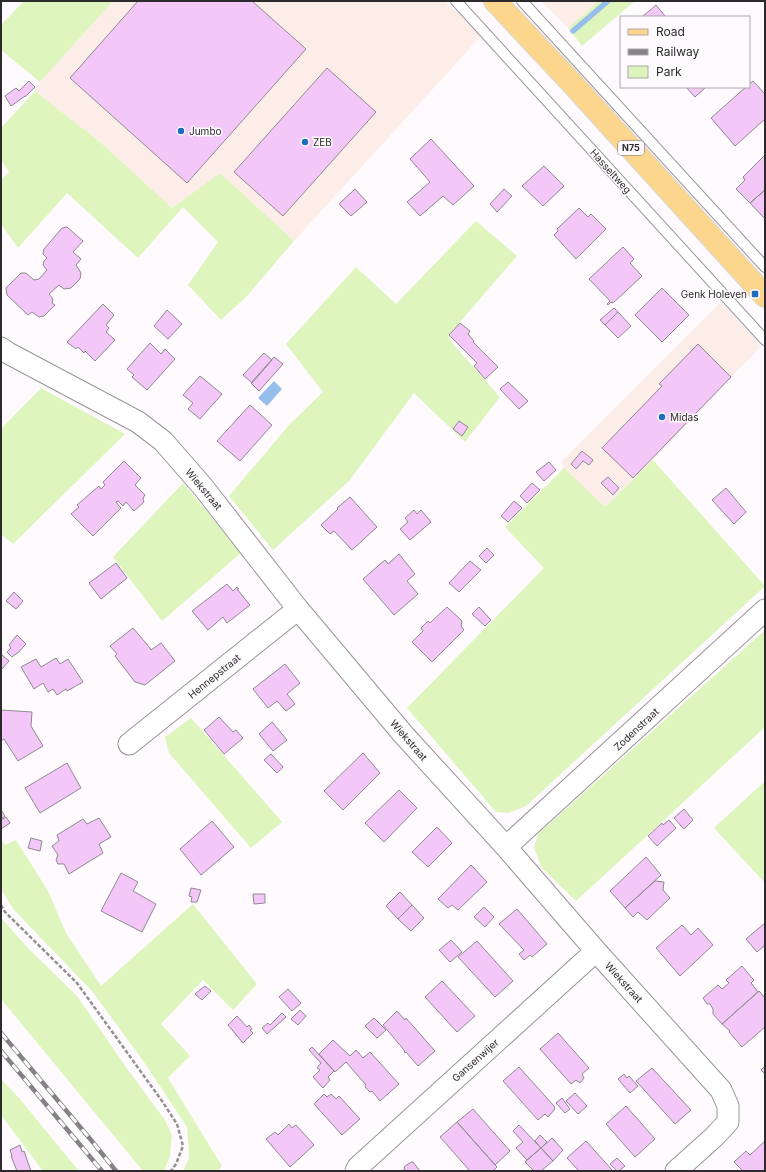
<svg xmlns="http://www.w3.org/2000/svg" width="766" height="1172" font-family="Inter,sans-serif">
	<rect width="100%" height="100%" fill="#fefafe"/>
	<path fill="#fdede9" d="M113,1H445L481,36L294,241L220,173L172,208L100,142L35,91L40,82Z
		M541,1H599L568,28Z
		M721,302L761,346L653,460L605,507L564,468L561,462Z"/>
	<path fill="#def5be" d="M24,1H113L40,82L1,50V25Z
		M599,1H635L582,46L568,28Z
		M35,91L100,142L172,208L220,173L294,241L247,296L221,320L188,285L218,242L183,207L138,258L67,193L18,248L1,224V180L9,172L1,160V128Z
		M476,221L517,256L448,336L453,344L500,397L465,442L414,393L349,481L273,550L229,496L289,425L323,392L286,344L356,267L396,304Z
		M41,388L125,434L13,544L1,534V429Z
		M653,460L765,586L526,806L509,813L496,812L407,708L544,568L505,527L564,468L605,507Z
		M183,483L241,553L162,621L113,557Z
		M765,630V727L576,901L542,868L534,848L538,834Z
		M191,718L282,822L251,848L169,753L165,737Z
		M765,781V883L714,828Z
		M1,839L5,845L16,840L48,891L66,933L101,986L193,904L257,984L233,1010L203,980L161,1024L190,1056L168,1078L222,1166L218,1171H183L189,1158L187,1127L144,1062L92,991L14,910L1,889Z
		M1,918L29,949L77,996L128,1070L165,1120L172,1136L170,1156L164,1171H143L1,999Z
		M1,1079L19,1098L79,1171H43L1,1115Z"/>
	<path fill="#95beed" d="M274,381L282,389L267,406L258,398Z"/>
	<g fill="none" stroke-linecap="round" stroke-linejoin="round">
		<path stroke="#95beed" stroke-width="5.5" d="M573,31L608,1"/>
	</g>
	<path fill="#f3c8f9" stroke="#8f8990" d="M138,1H252L306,49L187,183L70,78Z
		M656,5L666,17H642Z
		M327,68L376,112L283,216L234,172Z
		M29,81L35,87L25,97V96L11,106L5,96L16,88L19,91Z
		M753,81L765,94V119L735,146L711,118L746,87H749V84Z
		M686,87H706L695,97Z
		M431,139L474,186L453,205L443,196L420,216L407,202L430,182L410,159Z
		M765,155V190L750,203L736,189L745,180L743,177Z
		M544,166L564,186L543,206L522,186Z
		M355,189L367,202L351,216L339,204Z
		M504,189L512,196L497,212L490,204Z
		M765,190V219L750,203Z
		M579,208L588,217L591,214L606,229L576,259L554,235L558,231L557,229Z
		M67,227L83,241L73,252L81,259L76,265L81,273L80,279L71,288L64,289L59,285L49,294L53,299L52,303L55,305L44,316L39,317L32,312L28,315L7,295L6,288L21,273H26L34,280L39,279L47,270L43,265L44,261L47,258L43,254L44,249L62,228Z
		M623,247L634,259L630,263L642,276L613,303L611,302L608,305L607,304L610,301L589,279Z
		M662,288L689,315L662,342L635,315Z
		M103,304L114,315L106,325L109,328L106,332L115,340L95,361L85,351L84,353L78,347L76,349L67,342Z
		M614,308L618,312L605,325L600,320Z
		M167,310L182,324L168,339L154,326Z
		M618,312L631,326L618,338L605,325Z
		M460,323L470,331L468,334L474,341L473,342L498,367L485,379L474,366L477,363L449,335Z
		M150,343L161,354L165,349L175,359L147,390L132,377L134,375L127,369Z
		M698,344L731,377L633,478L602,448L662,386L659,384Z
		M264,353L272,360L252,383L243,375Z
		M274,357L283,364L259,391L251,383Z
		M200,376L222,394L200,419L188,409L193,403L183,395Z
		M508,382L528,401L519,409L500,389Z
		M250,405L272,425L240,461L217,441Z
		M459,421L468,427L462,436L453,429Z
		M582,451L593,460L589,465L583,461L576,469L571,464Z
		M124,461L141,478L135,485L145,495L143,498L144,502L134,511L126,502L123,506L118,501L116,502L121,508L93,536L71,514L79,507L77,505L99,486L101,489L105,485L103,482Z
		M549,462L556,470L544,481L536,472Z
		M608,477L619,488L613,495L601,483Z
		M532,483L540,490L527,503L520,496Z
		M726,488L746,512L734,524L712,500Z
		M350,497L377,527L352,550L334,531L330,534L321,525L338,509L337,508Z
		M514,501L522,508L508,522L501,516Z
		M414,510L417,514L421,510L431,522L410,540L400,529L408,522L405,518Z
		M487,548L494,555L486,563L479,556Z
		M399,554L415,574L407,581L418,594L394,615L363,579L385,560L388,564Z
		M470,561L481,570L459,592L449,583Z
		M116,563L127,578L101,599L89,583Z
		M227,584L233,591L237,587L239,589H237L250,605L227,623L223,617L208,630L192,611Z
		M14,592L23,601L16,609L6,601Z
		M447,607L462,621L461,626L464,630L432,662L412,642L423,631L421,628L428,621L430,623Z
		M479,607L491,620L485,626L472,614Z
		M133,628L150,648L151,650L161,643L175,661L145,685L135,682L115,656L117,654L110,646Z
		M17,635L26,644L18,653H17L12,657L7,652L11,648L9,645Z
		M2,655L9,661L1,670V656Z
		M56,658L60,664L68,659L83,682L67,691L66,689L57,695L53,689L48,692L43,683L34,689L21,667L36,659L41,667Z
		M285,664L300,683L287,694L295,704L286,711L277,701L268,708L253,689Z
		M1,710L32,712L31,726L43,746L18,761L4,739L1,741Z
		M219,717L233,732L236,730L243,738L224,754L204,730Z
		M272,722L287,740L273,751L259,734Z
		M363,753L380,773L343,810L324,791Z
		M271,754L283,767L277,773L264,760Z
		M67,763L81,788L40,813L25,788Z
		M399,790L417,808L384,842L365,823Z
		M684,809L693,820L684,829L674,818Z
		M1,810L5,816L1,819Z
		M6,817L10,823L1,829V820Z
		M99,818L111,837L99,844L103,853L69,874L64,864H58L56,860L58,855L52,846L59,841L57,835L83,819L87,824Z
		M669,820L676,828L657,846L648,836L662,823L663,825Z
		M212,821L234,847L201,875L180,849Z
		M437,827L452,843L428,867L412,852Z
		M31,838L42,841L40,851L28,848Z
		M646,857L661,875L625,908L610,891Z
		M471,865L487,882L458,910L452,905L448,908L438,899Z
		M121,873L138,882L133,891L156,904L142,932L101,911Z
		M655,881L664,882L663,890L670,898L647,920L638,912L633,917L625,908Z
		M191,888L201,890L197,902H191L192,897L189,896Z
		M400,892L412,905L398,919L386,906Z
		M253,894H265V903L254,904Z
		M412,905L424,918L411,931L398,919Z
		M484,907L494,917L485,927L474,917Z
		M517,909L547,944L532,957L530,955L524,960L519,954L524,950L499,924Z
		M765,923V945L757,952L746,939Z
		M682,925L691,935L698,928L713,945L680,976L656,948Z
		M451,940L462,952L450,962L439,950Z
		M477,941L513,981L495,997L458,957Z
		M742,966L752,978L754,980L751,983L758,992L722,1024L713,1014V1009L710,1004H707L703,998L718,985L722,989L729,983L726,980Z
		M442,981L475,1016L457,1032L425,997Z
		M205,986L211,991L202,1000L195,994Z
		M288,989L301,1003L292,1011L279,997Z
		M759,991L765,998V1027L742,1047L729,1032L730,1031L722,1024Z
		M300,1010L306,1016L298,1025L291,1019Z
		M397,1011L405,1020L406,1018L435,1051L418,1066L406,1052L405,1053L404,1050L383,1025Z
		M282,1013L286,1017L267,1034L262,1028L268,1023L270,1025Z
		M237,1016L247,1027L249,1025L252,1029L250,1030L253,1033L243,1043L228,1025Z
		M374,1018L386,1030L377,1038L365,1026Z
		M558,1033L589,1068L582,1074L584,1078L580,1083L576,1080L571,1084L540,1049Z
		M333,1040L350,1056L356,1050L363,1058L370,1052L399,1084L380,1101L372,1091L370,1092L365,1087L366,1085L346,1062L335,1072L319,1054Z
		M312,1047L334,1071L328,1077L330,1080L323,1088L313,1077L320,1070L317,1068L321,1063L309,1050Z
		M765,1066V1074L761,1070Z
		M519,1067L554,1106L555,1109L548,1117L545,1114L538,1120L503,1081Z
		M652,1068L691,1110L675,1124L636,1081Z
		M624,1074L627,1078L629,1076L638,1086L630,1093L618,1079Z
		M575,1093L587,1106L578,1114L566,1101Z
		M324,1094L327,1097L331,1094L336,1099L339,1096L360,1119L342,1135L314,1104Z
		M562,1098L570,1109L565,1113L556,1103Z
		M626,1106L655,1139L635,1157L606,1124Z
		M473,1109L510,1151L495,1165L457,1122Z
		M457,1122L497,1167L493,1171H470L440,1137Z
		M289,1124L292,1128L296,1125L314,1145L290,1167L266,1139L275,1132L278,1135Z
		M519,1125L541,1148L527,1160L516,1148L523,1142L513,1131Z
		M540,1135L547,1142L541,1148L535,1141Z
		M552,1138L563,1150L553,1161L541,1148Z
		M586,1141L613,1171H579L567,1158Z
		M765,1141V1171H743L734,1162L746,1151L750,1155Z
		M20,1145L22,1152L24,1151L31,1171H17L11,1156H12L10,1150Z
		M541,1148L553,1161L541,1171H534L525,1162Z
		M617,1158L625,1166L619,1171H617L610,1164Z
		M411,1162H413L420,1171H402L405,1169L404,1167Z"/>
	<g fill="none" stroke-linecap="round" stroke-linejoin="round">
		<g stroke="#9a949b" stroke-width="12">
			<path id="lane" d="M456,1L765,340
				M522,1L765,267"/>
		</g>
		<g stroke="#9a949b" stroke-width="23">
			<path id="street" d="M1,348L8,353L138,422L163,441L203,487L298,609L403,734L506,847L596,951L721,1090L728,1106V1122L714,1137L676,1171
				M129,744L298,609
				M506,847L765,610
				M356,1171L358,1167L596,951"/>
		</g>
		<g stroke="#d9d9d9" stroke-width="24">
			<path id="primary" d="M495,1L570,81L765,296"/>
		</g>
		<path stroke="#939093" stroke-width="2.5" stroke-dasharray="4 2" stroke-linecap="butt" d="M1,905L5,912L77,983L162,1101L177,1124L183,1146L176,1164L171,1171"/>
		<use href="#lane" stroke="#fff" stroke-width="10"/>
		<use href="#street" stroke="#fff" stroke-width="21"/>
		<use href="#primary" stroke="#fdd68e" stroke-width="22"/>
		<g stroke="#858285" stroke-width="4.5">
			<path id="rail" d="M1,1033L91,1140L116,1171
				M1,1051L102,1171"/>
		</g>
		<use href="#rail" stroke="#fefafe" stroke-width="3" stroke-dasharray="9" stroke-linecap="butt"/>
	</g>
	<g fill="#1c6ebc" stroke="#fefafe" stroke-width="1.5">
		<circle cx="181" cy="131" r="4"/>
		<circle cx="305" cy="142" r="4"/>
		<rect x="751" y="290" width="8" height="8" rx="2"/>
		<circle cx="662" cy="417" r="4"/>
	</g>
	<g text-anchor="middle" stroke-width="3" stroke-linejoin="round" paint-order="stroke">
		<rect fill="#fefafe" stroke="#6c686c" stroke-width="1" x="618" y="141" width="26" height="14" rx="3"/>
		<g font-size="9" font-weight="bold" fill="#2d2a2d">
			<text x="631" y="151">N75</text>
		</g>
		<g font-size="10" fill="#2d2a2d" stroke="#fefafe" text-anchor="start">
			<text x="189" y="135">Jumbo</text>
			<text x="313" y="146">ZEB</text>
			<text x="747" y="298" text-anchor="end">Genk Holeven</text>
			<text x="670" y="421">Midas</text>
		</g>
		<g font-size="10" fill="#2d2a2d" stroke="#fefafe">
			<text transform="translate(611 171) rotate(48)" y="4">Hasseltweg</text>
			<text transform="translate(204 489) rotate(50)" y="4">Wiekstraat</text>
			<text transform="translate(214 676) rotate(-39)" y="4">Hennepstraat</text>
			<text transform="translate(636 729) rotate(-43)" y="4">Zodenstraat</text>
			<text transform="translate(409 740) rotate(49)" y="4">Wiekstraat</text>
			<text transform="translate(624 982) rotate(48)" y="4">Wiekstraat</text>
			<text transform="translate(475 1060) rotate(-42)" y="4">Gansenwijer</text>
		</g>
	</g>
	<rect width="766" height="1172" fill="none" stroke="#2d2a2d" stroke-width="4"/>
	<rect x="620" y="16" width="130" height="72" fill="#fefafe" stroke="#aaa7aa"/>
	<rect x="628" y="29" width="20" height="6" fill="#fdd68e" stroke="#aaa7aa"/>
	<text x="656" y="36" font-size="12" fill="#2d2a2d">Road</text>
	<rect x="628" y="49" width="20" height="6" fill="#858285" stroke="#aaa7aa"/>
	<text x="656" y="56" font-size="12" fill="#2d2a2d">Railway</text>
	<rect x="628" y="66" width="20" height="12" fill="#def5be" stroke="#aaa7aa"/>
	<text x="656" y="76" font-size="12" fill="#2d2a2d">Park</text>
</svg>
